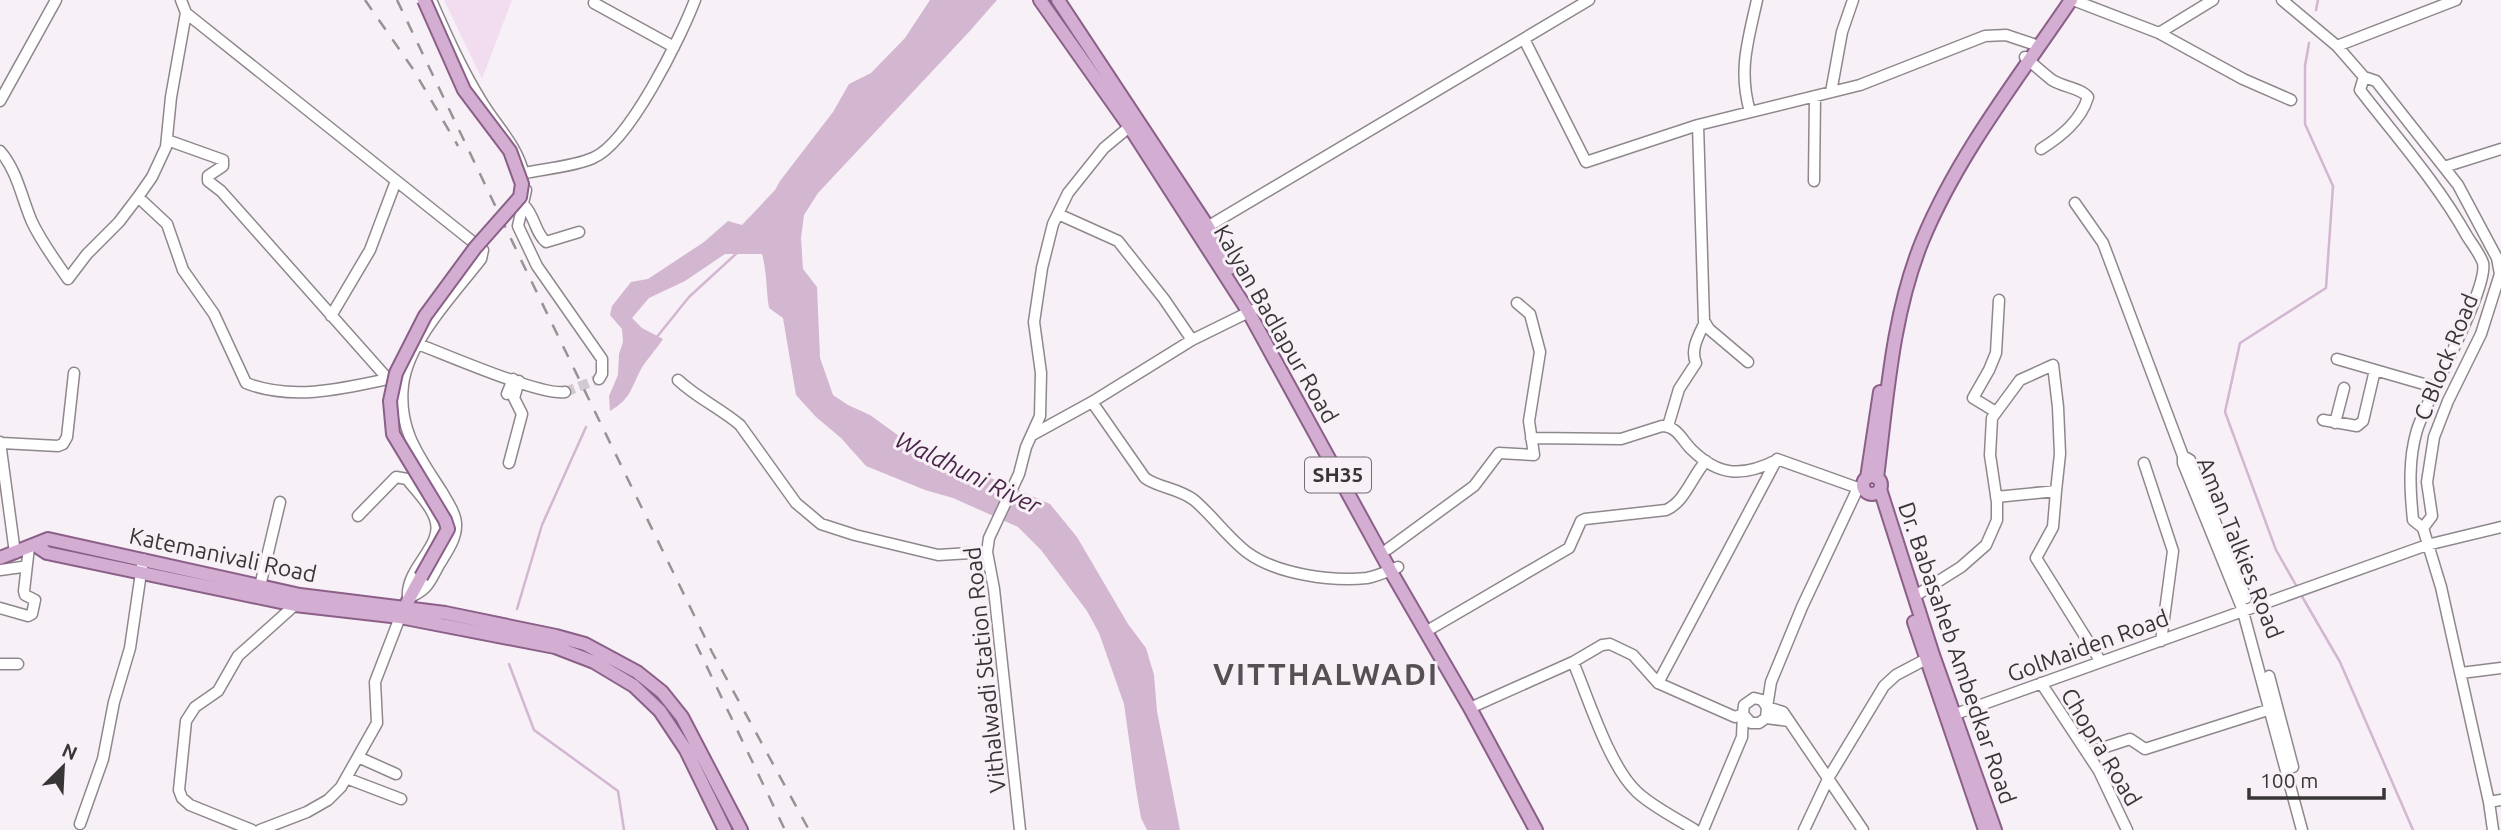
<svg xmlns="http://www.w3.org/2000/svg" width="2501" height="830" font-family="Ubuntu,sans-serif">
	<rect width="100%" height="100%" fill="#f7f0f7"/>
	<path fill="#f2dcf0" d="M444,0H512L482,79Z"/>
	<path fill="#d3b6d0" d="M930,0H997L968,33L818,193L804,215L801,238L803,269L817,287L820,358L833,395L848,405L870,415L928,457L968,468L1050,504L1077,537L1128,624L1146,648L1154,675L1157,711L1180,830H1147L1141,818L1136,789L1124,704L1099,633L1087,611L1041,550L1018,527L953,498L925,490L866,466L841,438L816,417L796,395L783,318L769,308C766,290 767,272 762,254H725L685,281L649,298L632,318L642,328L663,339C656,350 645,361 640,371C630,391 630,399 610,411L609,396L618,375L619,354L623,342L622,329L610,315L612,306L631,282L648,279L704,242L728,221L742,225L775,190L780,181L833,112L849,84L871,73L905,38Z"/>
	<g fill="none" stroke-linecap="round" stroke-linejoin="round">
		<path stroke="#d3b6d0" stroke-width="2.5" d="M2316,10L2318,0
			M656,338L689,297L738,252
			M2297,587L2276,550L2225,412L2240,343L2326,288L2333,186L2305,124V66L2309,43
			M2300,593L2340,662L2413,830
			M517,609L542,525L586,427
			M509,664L534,730L618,791L624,830"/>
		<path stroke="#d1cbd1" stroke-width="10" stroke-dasharray="10 5" stroke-linecap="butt" d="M565,392L599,379"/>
		<g stroke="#8e888d" stroke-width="13">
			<path id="minor" d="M181,0L186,13L483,250L481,259C455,293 408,341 403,385C398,430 419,456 442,492C447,501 457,515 456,526C456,540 446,553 439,565C429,583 428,590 408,598C405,567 445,546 435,519C431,505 416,491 407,479L396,477L358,516
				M431,0C446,34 461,68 480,99C495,125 517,144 524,175
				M2073,0L2159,33L2213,0
				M2282,0L2337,46L2364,77L2376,81L2458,185L2497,258L2500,274L2481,334L2448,401L2434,437L2427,482L2432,516L2423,528
				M594,3L674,47
				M2159,33L2243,79L2291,100
				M1524,39L1586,162L1698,125L1860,85L1985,36L2006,35L2033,44
				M2337,46L2456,0
				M2025,57C2034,65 2043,73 2052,80C2063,87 2081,88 2088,97C2081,121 2060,137 2041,149
				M2364,77L2360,90C2397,138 2438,184 2467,236C2472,244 2480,254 2483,263C2489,288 2427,397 2417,430C2408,460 2410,490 2413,520L2423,528L2441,587L2489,802L2493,830
				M1831,92L1842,32L1853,0
				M0,101L56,0
				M1750,112C1738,70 1748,41 1757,0
				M1698,125L1704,321L1709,329L1748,362
				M167,140L223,160V166L208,176V181L221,191L388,379
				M0,151C17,170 22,199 32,222C42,243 55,260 68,279L87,254L119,222L138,197L152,177L166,147L171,97L186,13
				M2444,167L2501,149
				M524,173C544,169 576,166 593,158C629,143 681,37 695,0
				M1814,181L1815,96
				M526,190L518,226L537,266L602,359V374L599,379
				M138,197L167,224L183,270L214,314L246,383C291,401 342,389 388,379L398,382
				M2075,203L2103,243L2183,456V463L2242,608L2302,830
				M524,205C535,216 535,233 546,242L579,232
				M1058,214L1118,241L1164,299L1192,340
				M1202,230L1589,0
				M331,316L370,250L396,181
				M418,344C447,355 541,396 565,392
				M2337,359L2434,387
				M678,380C697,398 720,408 740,425L796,503L821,524L855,535L938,555L987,552
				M507,394L513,379
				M1092,402L1145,478C1159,488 1178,488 1194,500C1213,516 1228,538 1248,553C1277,574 1332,582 1367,578C1378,576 1388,571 1398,567
				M1996,412L1973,398L1989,370L1996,353L1999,300
				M2323,420L2357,426L2363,421L2375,370
				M2335,423L2344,388
				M1668,426L1679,389L1696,363C1690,349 1699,335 1705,322
				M1032,435L1092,402L1192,340L1253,310
				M1531,438L1621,439L1662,426C1677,426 1682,440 1691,449C1719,477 1743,477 1777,460
				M0,442L15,553
				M2,443L58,446L63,444L67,437L74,373
				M2183,456L2190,460L2246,598
				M509,463L522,414L514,398L519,381
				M2144,463L2173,551L2161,641
				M1996,497L2056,491
				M1388,549L1474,486L1499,453L1534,455L1529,421L1540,352L1530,314L1517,303
				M0,570L22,567
				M260,586L280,502
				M1915,596L1961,567L1986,545L1997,520V502L1990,455L1992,418L2020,380L2053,365L2058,407L2060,454L2056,491L2053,527L2036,558L2101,662
				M0,608L28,616L32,614L35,600L25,595L24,591L29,547
				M1432,628L1569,548L1581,521L1585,519L1666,510C1685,502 1692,476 1706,461
				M1573,662C1588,697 1609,766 1637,792C1653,807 1676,818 1695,830
				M0,664H18
				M2461,673L2501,668
				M2269,676L2293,767
				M1658,683L1777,459L1858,488
				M2041,683L2099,771L2127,830
				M1470,708L1573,662L1602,645L1610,644L1633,655L1658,683L1735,717L1743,714L1742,737L1703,830
				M1950,716L2427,545L2501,527
				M1766,718L1767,707L1762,700L1754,698L1744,705L1743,714L1751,723H1759L1766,718L1789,721
				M2087,753L2130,739L2145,749L2274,708
				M358,757L396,774
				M346,778L401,799
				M2489,802L2501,800
				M80,824L103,759L114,702L130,648L143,559
				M252,830L190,805L182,798L179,790L186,721L195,707L218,691L238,656L295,605
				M260,830L307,812L328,800L341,787L377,723L375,682L400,617
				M1020,830L994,589L987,552L989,538L1019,474L1026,447L1040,416L1041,373L1034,322L1042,268L1053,224L1068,193L1104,148L1134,123
				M1804,830L1829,777L1884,686L1896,675L1930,657
				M1863,830L1783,712L1767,707L1771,682L1802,607L1858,488H1864"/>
		</g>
		<g stroke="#8b6088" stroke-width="16">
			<path id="major" d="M1040,0L1129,126L1248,311L1390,570L1470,708L1536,830
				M1058,0L1208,227L1230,268
				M1863 485a9 9 0 1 1 18 0a9 9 0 1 1-18 0Z
				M1867,478L1880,392
				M1877,478C1887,398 1892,314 1923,239C1959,153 2019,77 2071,0
				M1880,489L1933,655L1995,830
				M35,545L47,553L295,605L400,617L555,647L594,662L634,686L660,711L686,750L725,830
				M0,558L48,539L300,595L445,613L556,636L585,644L637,672L662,692L682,717L741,830
				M401,614L421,577
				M1914,622L1985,830"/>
		</g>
		<use href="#minor" stroke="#fff" stroke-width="10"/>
		<use href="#major" stroke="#d4add2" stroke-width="12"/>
		<path stroke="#979296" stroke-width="2.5" stroke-dasharray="12 12" stroke-linecap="butt" d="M365,0L413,69L458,146
			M397,0L523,264L712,652L809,830
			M696,644L785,830"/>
		<g stroke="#8b6088" stroke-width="16" stroke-linecap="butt">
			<path id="major-bridge" d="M421,577L448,529L445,520L393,434L390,401L396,373L425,316L475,248L520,197L522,184L510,151L464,90L424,0"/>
		</g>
		<use href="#major-bridge" stroke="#d4add2" stroke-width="12"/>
	</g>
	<g text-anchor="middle" stroke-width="6" stroke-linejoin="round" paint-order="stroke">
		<rect fill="#f7f0f7" stroke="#716d71" stroke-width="2" x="1305" y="457.5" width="66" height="35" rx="5"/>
		<g font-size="21" font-weight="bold" fill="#383537">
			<text x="1338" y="482">SH35</text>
		</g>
		<g font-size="23" fill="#383537" stroke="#f7f0f7">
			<text transform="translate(1276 324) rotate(60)" y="8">Kalyan Badlapur Road</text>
			<text transform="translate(2446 357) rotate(-68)" y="8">C Block Road</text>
			<text transform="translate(2240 548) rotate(68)" y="8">Aman Talkies Road</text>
			<text transform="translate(223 555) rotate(12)" y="8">Katemanivali Road</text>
			<text transform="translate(2088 646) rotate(-20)" y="8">GolMaiden Road</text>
			<text transform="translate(1957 653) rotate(71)" y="8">Dr. Babasaheb Ambedkar Road</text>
			<text transform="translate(985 670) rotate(-96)" y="8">Vithalwadi Station Road</text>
			<text transform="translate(2101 747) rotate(59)" y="8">Chopra Road</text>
		</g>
		<g font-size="24" font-style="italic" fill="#4b2549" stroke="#f7f0f7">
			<text transform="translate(968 473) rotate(26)" y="8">Waldhuni River</text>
		</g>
		<g font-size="30" font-weight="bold" letter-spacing="2" fill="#565055" stroke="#f7f0f7">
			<text x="1326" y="685">VITTHALWADI</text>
		</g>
	</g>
	<g transform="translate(63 767) rotate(24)" stroke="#f7f0f7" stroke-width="5" paint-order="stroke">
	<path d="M0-5L12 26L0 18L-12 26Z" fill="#383537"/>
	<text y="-10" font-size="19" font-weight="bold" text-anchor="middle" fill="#383537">N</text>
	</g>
	<path d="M2249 788v10h135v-10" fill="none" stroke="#383537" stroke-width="3.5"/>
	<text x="2260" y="788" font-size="21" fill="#383537" stroke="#f7f0f7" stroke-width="5" paint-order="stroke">100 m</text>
</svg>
